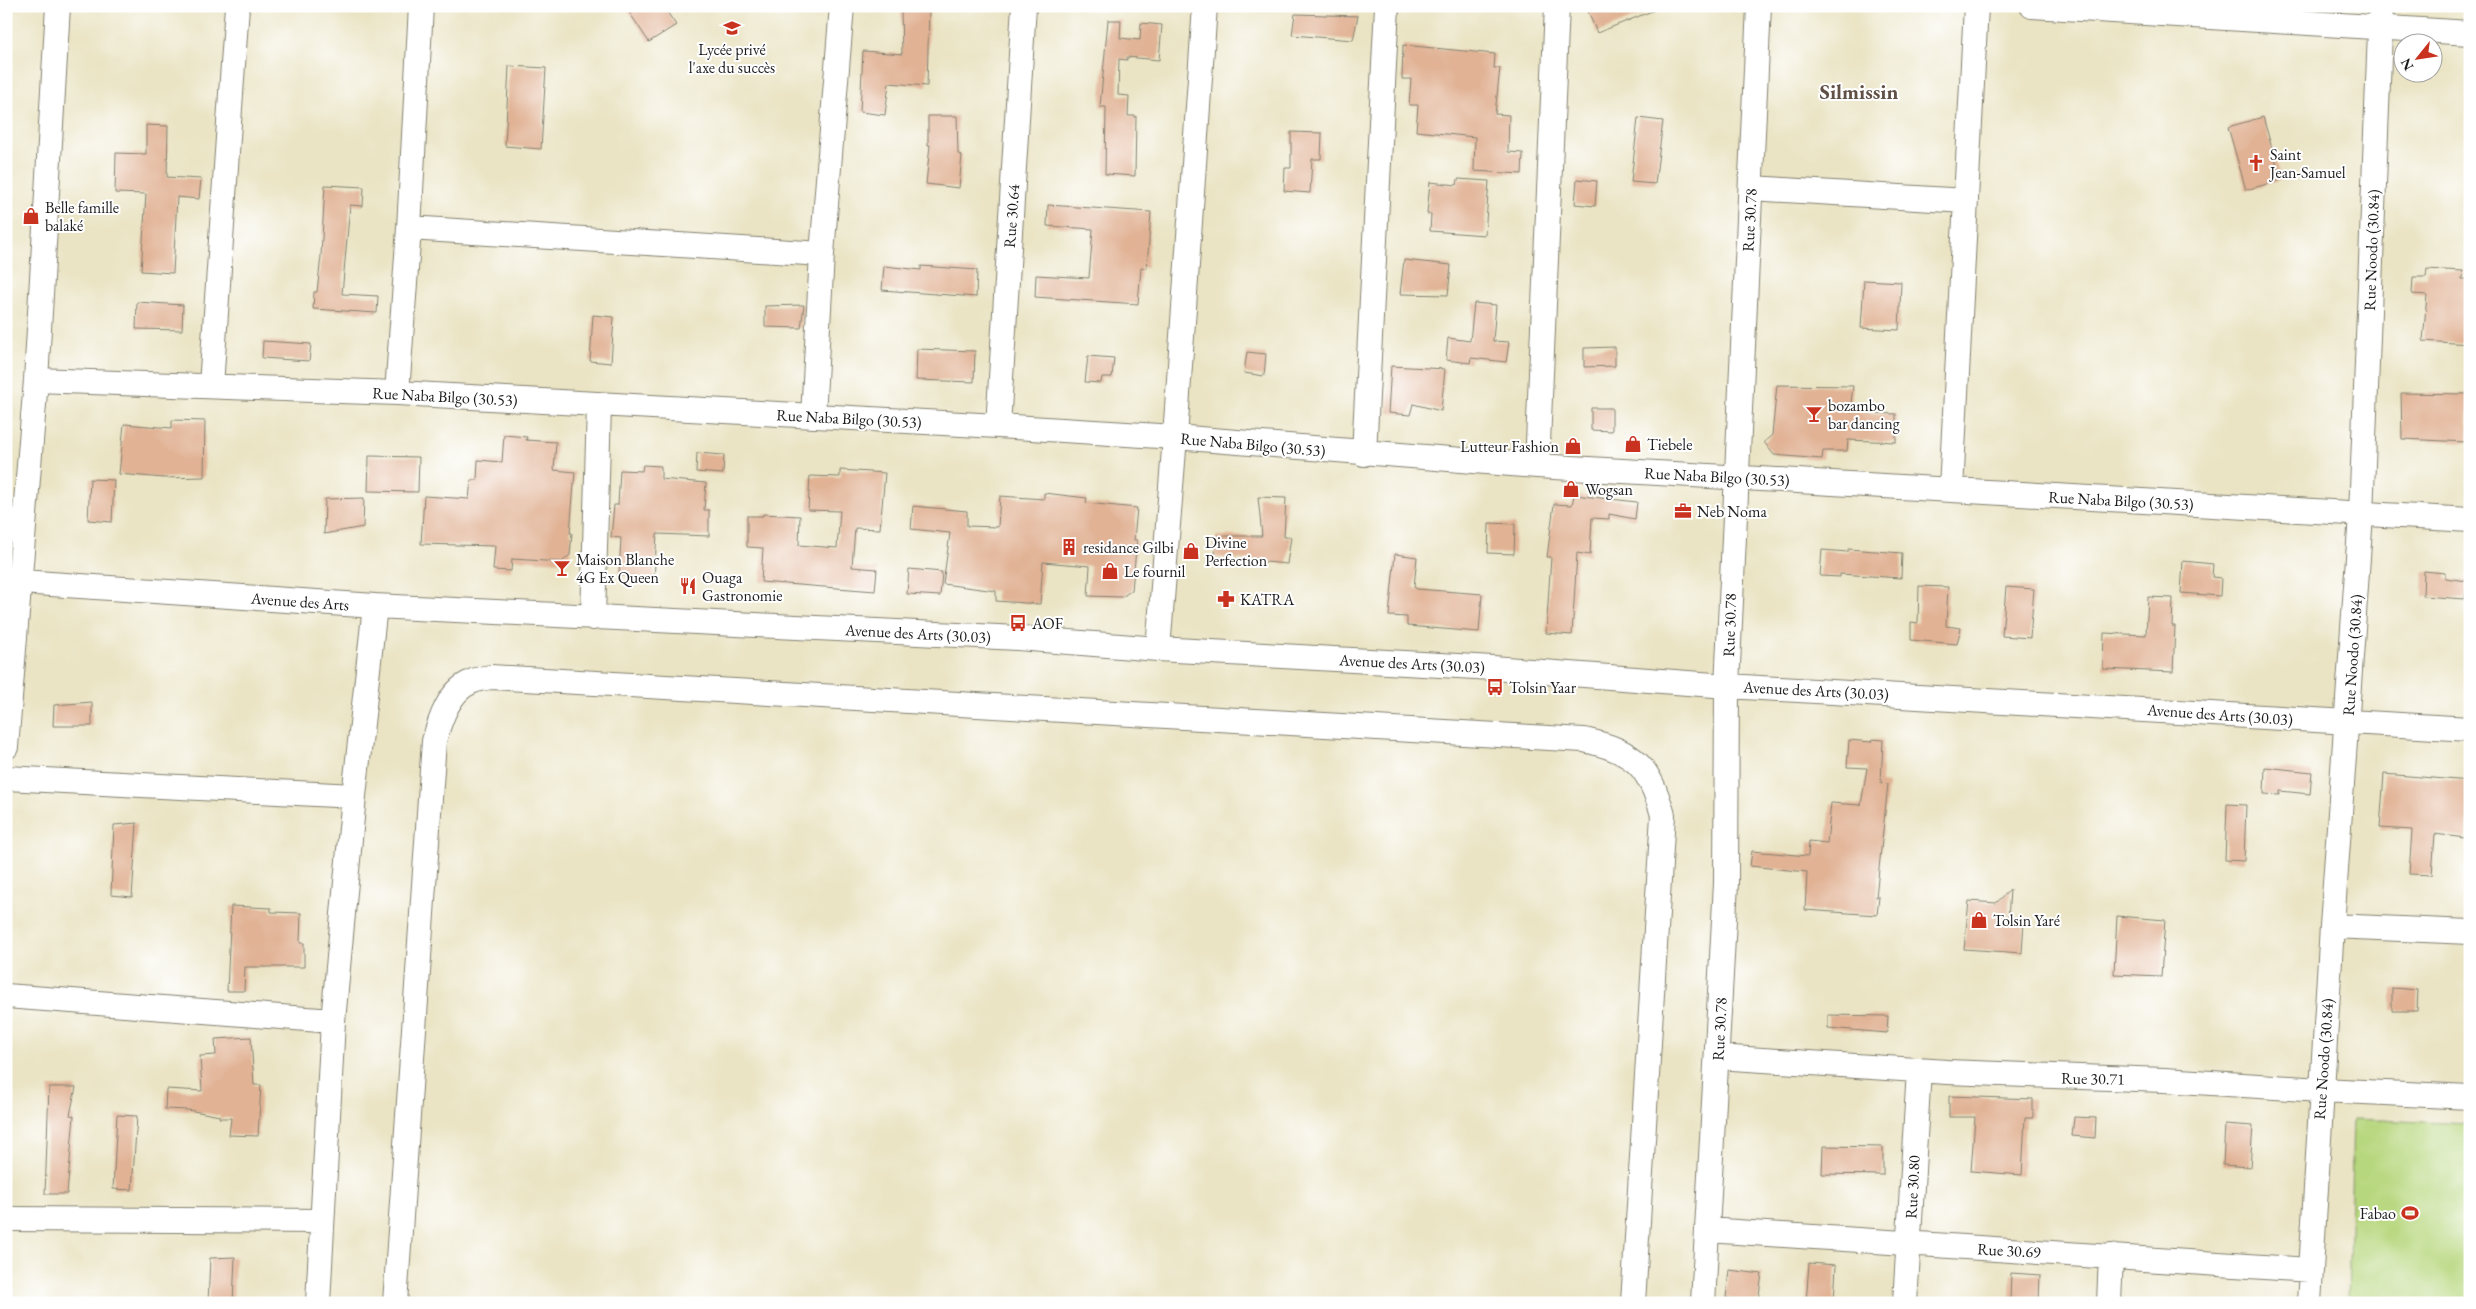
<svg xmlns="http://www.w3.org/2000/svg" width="2476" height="1309" font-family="'EB Garamond',serif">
	<rect width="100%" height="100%" fill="#fff"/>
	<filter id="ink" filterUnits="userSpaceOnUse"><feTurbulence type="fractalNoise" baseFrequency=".02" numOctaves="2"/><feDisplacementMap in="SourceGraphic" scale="10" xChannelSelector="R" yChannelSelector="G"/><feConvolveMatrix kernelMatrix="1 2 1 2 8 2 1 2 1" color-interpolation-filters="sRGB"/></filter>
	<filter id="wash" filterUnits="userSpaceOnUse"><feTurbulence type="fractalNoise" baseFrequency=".0096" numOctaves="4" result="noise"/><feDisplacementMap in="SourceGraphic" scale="20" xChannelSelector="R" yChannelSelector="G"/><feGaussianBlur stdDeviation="1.12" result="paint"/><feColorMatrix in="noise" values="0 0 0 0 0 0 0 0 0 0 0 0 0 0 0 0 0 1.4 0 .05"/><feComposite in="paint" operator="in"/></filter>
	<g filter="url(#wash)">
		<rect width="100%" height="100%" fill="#eae4c4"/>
		<path fill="#b7d77e" stroke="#6a7a4d" d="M2353,1119L2470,1124V1303H2348Z"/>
		<g id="blocks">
			<path fill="#e1b294" d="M625,6H663L676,25L649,42Z
				M1586,6H1662V7L1597,33Z
				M901,11H929L927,86L889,83L885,115L860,112L863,51L902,54Z
				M1295,14L1358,16L1353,40L1292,35Z
				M1108,20H1121L1120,38L1140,40L1141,23L1162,25L1159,60L1127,57V60L1119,59L1118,95L1129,96L1128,116H1136L1135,176L1105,174L1106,107H1100Z
				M1403,45L1495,54L1494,68H1500L1495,114L1509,115L1508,152L1523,153L1522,174L1474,171L1475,137L1416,131L1418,105H1409L1411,79H1402Z
				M509,66L546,68L541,149L505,146Z
				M928,116H957L958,154L962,155L959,188L926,184L930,145H928Z
				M2263,117L2281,180L2246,190L2228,127Z
				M1638,118L1663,121L1655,184L1631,182Z
				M146,125L168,126L167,177L201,179L199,199L177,197L173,273L141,271L146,194L115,193L116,153L146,154Z
				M1291,132L1322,133L1321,159H1312L1310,193L1284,191L1285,168H1291Z
				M1458,179L1489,181L1485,235L1430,231L1431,214H1427L1430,182L1457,185Z
				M1577,179L1597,181L1595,206L1575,204Z
				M325,185L364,187L363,206L350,205L342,294L378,296L377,313L313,309L314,292H317L321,256Z
				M1048,205L1151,212L1147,268L1141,267L1138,304L1035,297L1036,275L1089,278L1093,229L1047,226Z
				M1404,260L1451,265L1448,295L1400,294Z
				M884,266L921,270V266L977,270L976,297L882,290Z
				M2427,269L2463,271L2462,279H2470V344L2423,341L2427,295L2412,294L2413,277H2426Z
				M1864,280L1901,282L1899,330L1861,328Z
				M137,302L183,305L182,330L136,329Z
				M1474,303L1496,305L1493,341L1509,342L1506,362L1471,358L1470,363L1446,360L1448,338L1470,341Z
				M804,305L801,328L765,327V306Z
				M593,315L614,317L611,363L590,361Z
				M263,341L311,344L309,361L262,358Z
				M1615,347V366L1584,367V348Z
				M917,349L975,351L974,382L916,380Z
				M1247,352L1266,354L1264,376L1244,373Z
				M1088,356L1114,358L1112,377H1102L1101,383L1085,382Z
				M1391,366L1445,369L1441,411L1413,404L1410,415L1388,413Z
				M1777,385L1853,386L1850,412L1896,414V442L1848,440L1847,451H1823L1822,459L1774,455L1764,442L1772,435Z
				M2401,393L2470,394L2467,442L2402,439Z
				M1591,408H1612V431L1591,430Z
				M172,420L205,421L204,477L164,478L119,474L124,424L172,428Z
				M504,435L527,437L526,440L556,442L554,470L575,472L570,533H572L570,555L562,562L512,559L511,571L493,570L495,546L421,544L424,496L469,499L471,480H477L478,460L502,462Z
				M697,453L724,455L723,474L696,472Z
				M369,456L419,457L418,492L368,491Z
				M643,465L661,466V479L706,483L704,510H709V536L657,534L654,578L619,575L621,538L611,537L614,505H618L620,470L642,471Z
				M840,470L885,473L880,529L855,528L852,567L877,569L875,591L761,582L763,548L747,547V516H763V514L800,516L799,545L837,548L840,511L808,510L810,476L840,477Z
				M90,479L114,480L112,522L88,520Z
				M1044,493L1087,498L1086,503L1137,508L1134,540H1137L1132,590L1122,597L1088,596L1090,566L1043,562L1040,604L996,601V591L943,584L950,533L911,529L913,506L967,511V526L998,527L1000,496L1044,499Z
				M1574,495L1637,502L1635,519L1609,514V519L1592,518L1590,555L1577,553L1572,635L1546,633L1551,557H1547L1554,504L1572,505Z
				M1258,497L1286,498L1284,537H1291L1287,564L1215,557L1216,536H1262Z
				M364,498L363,527L324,534L325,499Z
				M1489,523L1515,524L1514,554L1488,553Z
				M1848,549L1902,553L1901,578L1840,574V577L1820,576L1822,550L1848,552Z
				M1395,554L1417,557L1414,587L1417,589L1482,594L1479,632L1407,626V617L1389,616Z
				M2183,561L2213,564L2212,577L2221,578L2220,596L2181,593Z
				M909,569L942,572L940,596L907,594Z
				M2424,571L2445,573V578L2467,581L2465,599L2423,596Z
				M1919,586L1948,587L1946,626L1961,628L1957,644L1911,640V622L1918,623Z
				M2006,587L2034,589L2030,638L2002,636Z
				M2148,597L2173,598L2172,626H2175L2173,672L2103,669L2104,633L2146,635Z
				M92,702V726H53L54,705Z
				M1872,739L1883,740L1881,783L1888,784L1876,897H1879L1877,915L1805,910L1807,872L1750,866L1752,851L1808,856L1809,841L1827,843L1831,803L1861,805L1867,768L1847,767L1849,740L1871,742Z
				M2265,767L2312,772L2310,794L2280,791V795L2264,794Z
				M2384,774L2470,781V807L2465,838L2435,834L2432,875L2409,874L2412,830L2380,828Z
				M2227,804L2246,805L2244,861L2225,860Z
				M137,823L132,897L111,895L114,825Z
				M2010,890L2008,919L2024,920L2022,953L1964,949L1969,901L1996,903Z
				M231,906L271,908V912L301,913L300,943H304V967H245L244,991H227Z
				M2117,916L2165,920L2161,976L2114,974Z
				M2392,988L2418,990L2417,1011H2392Z
				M1828,1015L1888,1016L1887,1033L1828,1028Z
				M251,1037L254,1085H261L258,1136L229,1135L231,1118H219L220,1116L188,1110L165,1109L166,1089L202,1091L200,1056L216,1055L215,1039Z
				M49,1087H76L70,1115L74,1116L67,1194H45Z
				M1949,1096L2033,1099V1118H2025L2022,1175L1971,1171L1975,1117H1949Z
				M117,1115L137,1116L132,1190L113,1189Z
				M2074,1117L2096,1118L2095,1138L2072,1136Z
				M2225,1124L2253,1126L2250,1167L2223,1165Z
				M1823,1146L1883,1147V1175L1822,1174Z
				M235,1257L233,1303H208L210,1258Z
				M1809,1263L1836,1265L1834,1303H1806Z
				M1729,1270L1762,1274L1758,1302L1726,1298Z
				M2011,1273L2040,1275L2039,1301L2010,1300Z"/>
		</g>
	</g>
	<g filter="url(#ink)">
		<use href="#blocks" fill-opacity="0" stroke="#838070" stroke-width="1"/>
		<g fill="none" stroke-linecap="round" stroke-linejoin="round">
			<g stroke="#838070" stroke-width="26">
				<path id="minor" d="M2032,6L2470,33
					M1751,188L1966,201
					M409,228L822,254
					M36,380L397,393L998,426L1175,437L1537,466L2470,520
					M211,386L237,6
					M397,393L409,228L421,6
					M813,416L822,254L842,6
					M998,426L1024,6
					M1364,454L1387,6
					M1537,466L1557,6
					M1951,490L1976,6
					M6,581L375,606L1018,638L1158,649L1493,668L1727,686L2470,729
					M593,618L599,405
					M1158,649L1175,437L1205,6
					M6,747L36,380L58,6
					M6,778L354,796
					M2332,926L2470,932
					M6,996L333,1021
					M1717,1057L1947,1072L2164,1080L2321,1090L2470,1097
					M6,1219L322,1221
					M1707,1230L2310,1270
					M318,1303L333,1021L354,796L375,606
					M395,1303L434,741C440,720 449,691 471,682C477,679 484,678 491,677L1584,740C1635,751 1649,766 1663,815L1633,1303
					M1703,1303L1726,883L1727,686L1759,6
					M1905,1303L1919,1070
					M2109,1303L2111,1256
					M2309,1303L2332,926L2361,515L2381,6"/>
			</g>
			<use href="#minor" stroke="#fff" stroke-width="24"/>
		</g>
	</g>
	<defs>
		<g id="school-bare" transform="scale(1.35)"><path d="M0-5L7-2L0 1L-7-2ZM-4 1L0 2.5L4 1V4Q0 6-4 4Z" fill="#c8321e" stroke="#fff" stroke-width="2.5" paint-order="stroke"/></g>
		<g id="church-bare" transform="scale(1.35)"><path d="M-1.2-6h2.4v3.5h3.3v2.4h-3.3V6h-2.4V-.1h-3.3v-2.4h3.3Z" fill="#c8321e" stroke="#fff" stroke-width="2.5" paint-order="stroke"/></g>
		<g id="shop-bare" transform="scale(1.35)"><path d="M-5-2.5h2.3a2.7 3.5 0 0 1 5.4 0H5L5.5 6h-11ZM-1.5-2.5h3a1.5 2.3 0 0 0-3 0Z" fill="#c8321e" stroke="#fff" stroke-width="2.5" paint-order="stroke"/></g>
		<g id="bar-bare" transform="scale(1.35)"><path d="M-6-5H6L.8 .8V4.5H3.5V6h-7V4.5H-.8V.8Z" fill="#c8321e" stroke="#fff" stroke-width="2.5" paint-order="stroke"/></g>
		<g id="office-bare" transform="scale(1.35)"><path d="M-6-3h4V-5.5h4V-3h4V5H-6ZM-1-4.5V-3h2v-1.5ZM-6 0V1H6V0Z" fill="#c8321e" stroke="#fff" stroke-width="2.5" paint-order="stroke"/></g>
		<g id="building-bare" transform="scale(1.35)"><path d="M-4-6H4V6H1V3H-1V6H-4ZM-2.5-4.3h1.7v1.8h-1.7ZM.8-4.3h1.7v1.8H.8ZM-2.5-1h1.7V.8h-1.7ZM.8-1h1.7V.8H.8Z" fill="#c8321e" stroke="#fff" stroke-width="2.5" paint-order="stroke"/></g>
		<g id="restaurant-bare" transform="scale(1.35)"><path d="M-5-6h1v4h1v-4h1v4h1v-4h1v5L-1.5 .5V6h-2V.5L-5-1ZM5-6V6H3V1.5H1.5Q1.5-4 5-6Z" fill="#c8321e" stroke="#fff" stroke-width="2.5" paint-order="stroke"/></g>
		<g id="pharmacy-bare" transform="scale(1.35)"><path d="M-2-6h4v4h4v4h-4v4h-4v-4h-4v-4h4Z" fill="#c8321e" stroke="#fff" stroke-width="2.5" paint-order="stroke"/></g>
		<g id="bus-bare" transform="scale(1.35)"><path d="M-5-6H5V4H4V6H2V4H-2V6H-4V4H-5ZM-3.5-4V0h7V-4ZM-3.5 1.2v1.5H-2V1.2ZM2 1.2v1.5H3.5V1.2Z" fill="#c8321e" stroke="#fff" stroke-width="2.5" paint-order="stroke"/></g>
		<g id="stadium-bare" transform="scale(1.35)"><path d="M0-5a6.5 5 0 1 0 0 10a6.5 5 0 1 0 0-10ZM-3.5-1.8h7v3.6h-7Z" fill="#c8321e" stroke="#fff" stroke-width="2.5" paint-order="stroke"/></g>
	</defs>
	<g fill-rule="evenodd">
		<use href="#school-bare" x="732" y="28"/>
		<use href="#church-bare" x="2256" y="163"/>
		<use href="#shop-bare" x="31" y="216"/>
		<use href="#bar-bare" x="1814" y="414"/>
		<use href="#shop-bare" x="1633" y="444"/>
		<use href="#shop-bare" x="1573" y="446"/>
		<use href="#shop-bare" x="1571" y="489"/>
		<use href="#office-bare" x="1683" y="511"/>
		<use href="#building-bare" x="1069" y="547"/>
		<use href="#shop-bare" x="1191" y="551"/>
		<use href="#bar-bare" x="562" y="568"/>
		<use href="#shop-bare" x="1110" y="571"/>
		<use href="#restaurant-bare" x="688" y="586"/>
		<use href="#pharmacy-bare" x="1226" y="599"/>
		<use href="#bus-bare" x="1018" y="623"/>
		<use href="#bus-bare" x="1495" y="687"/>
		<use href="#shop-bare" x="1979" y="920"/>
		<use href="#stadium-bare" x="2410" y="1213"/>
	</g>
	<g text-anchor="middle" stroke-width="4" stroke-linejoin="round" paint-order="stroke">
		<g font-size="16" fill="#1c1c1c" stroke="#fff" text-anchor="start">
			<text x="732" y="55" text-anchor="middle">Lycée privé<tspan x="732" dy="18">l'axe du succès</tspan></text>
			<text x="2270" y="160">Saint<tspan x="2270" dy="18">Jean-Samuel</tspan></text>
			<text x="45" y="213">Belle famille<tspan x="45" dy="18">balaké</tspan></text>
			<text x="1828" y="411">bozambo<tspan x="1828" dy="18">bar dancing</tspan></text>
			<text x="1647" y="450">Tiebele</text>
			<text x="1559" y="452" text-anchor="end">Lutteur Fashion</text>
			<text x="1585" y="495">Wogsan</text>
			<text x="1697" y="517">Neb Noma</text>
			<text x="1205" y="548">Divine<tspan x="1205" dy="18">Perfection</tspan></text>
			<text x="1083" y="553">residance Gilbi</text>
			<text x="576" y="565">Maison Blanche<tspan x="576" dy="18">4G Ex Queen</tspan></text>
			<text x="1124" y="577">Le fournil</text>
			<text x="702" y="583">Ouaga<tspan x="702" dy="18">Gastronomie</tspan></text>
			<text x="1240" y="605">KATRA</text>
			<text x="1032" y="629">AOF</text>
			<text x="1509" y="693">Tolsin Yaar</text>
			<text x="1993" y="926">Tolsin Yaré</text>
			<text x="2396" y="1219" text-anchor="end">Fabao</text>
		</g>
		<g font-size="16" fill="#1c1c1c" stroke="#fff">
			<text transform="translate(1011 216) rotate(-86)" y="6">Rue 30.64</text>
			<text transform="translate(1749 220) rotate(-87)" y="6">Rue 30.78</text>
			<text transform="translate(2371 250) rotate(-88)" y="6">Rue Noodo (30.84)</text>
			<text transform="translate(445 396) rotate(3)" y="6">Rue Naba Bilgo (30.53)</text>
			<text transform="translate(849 418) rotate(3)" y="6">Rue Naba Bilgo (30.53)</text>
			<text transform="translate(1253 444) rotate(5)" y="6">Rue Naba Bilgo (30.53)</text>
			<text transform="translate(1717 476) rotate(3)" y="6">Rue Naba Bilgo (30.53)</text>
			<text transform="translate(2121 500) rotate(3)" y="6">Rue Naba Bilgo (30.53)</text>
			<text transform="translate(300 601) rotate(4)" y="6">Avenue des Arts</text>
			<text transform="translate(1729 625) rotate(-88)" y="6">Rue 30.78</text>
			<text transform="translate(918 633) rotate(3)" y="6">Avenue des Arts (30.03)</text>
			<text transform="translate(2352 655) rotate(-86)" y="6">Rue Noodo (30.84)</text>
			<text transform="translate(1412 663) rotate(3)" y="6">Avenue des Arts (30.03)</text>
			<text transform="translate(1816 690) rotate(3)" y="6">Avenue des Arts (30.03)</text>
			<text transform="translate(2220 714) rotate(4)" y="6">Avenue des Arts (30.03)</text>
			<text transform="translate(1719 1029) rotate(-87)" y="6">Rue 30.78</text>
			<text transform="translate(2323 1059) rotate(-86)" y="6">Rue Noodo (30.84)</text>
			<text transform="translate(2093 1078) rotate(1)" y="6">Rue 30.71</text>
			<text transform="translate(1912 1187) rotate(-87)" y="6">Rue 30.80</text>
			<text transform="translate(2009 1250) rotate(3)" y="6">Rue 30.69</text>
		</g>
		<g font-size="21" font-weight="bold" fill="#615046" stroke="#fff">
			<text x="1859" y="99">Silmissin</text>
		</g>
	</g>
	<rect width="2476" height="1309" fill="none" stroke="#fff" stroke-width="25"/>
	<g transform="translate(2418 58) rotate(240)"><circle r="24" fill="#ffffff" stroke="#a4a4a4"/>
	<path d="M0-4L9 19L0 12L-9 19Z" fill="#c8321e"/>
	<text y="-8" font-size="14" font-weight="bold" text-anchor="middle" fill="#1c1c1c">N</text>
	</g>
</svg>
